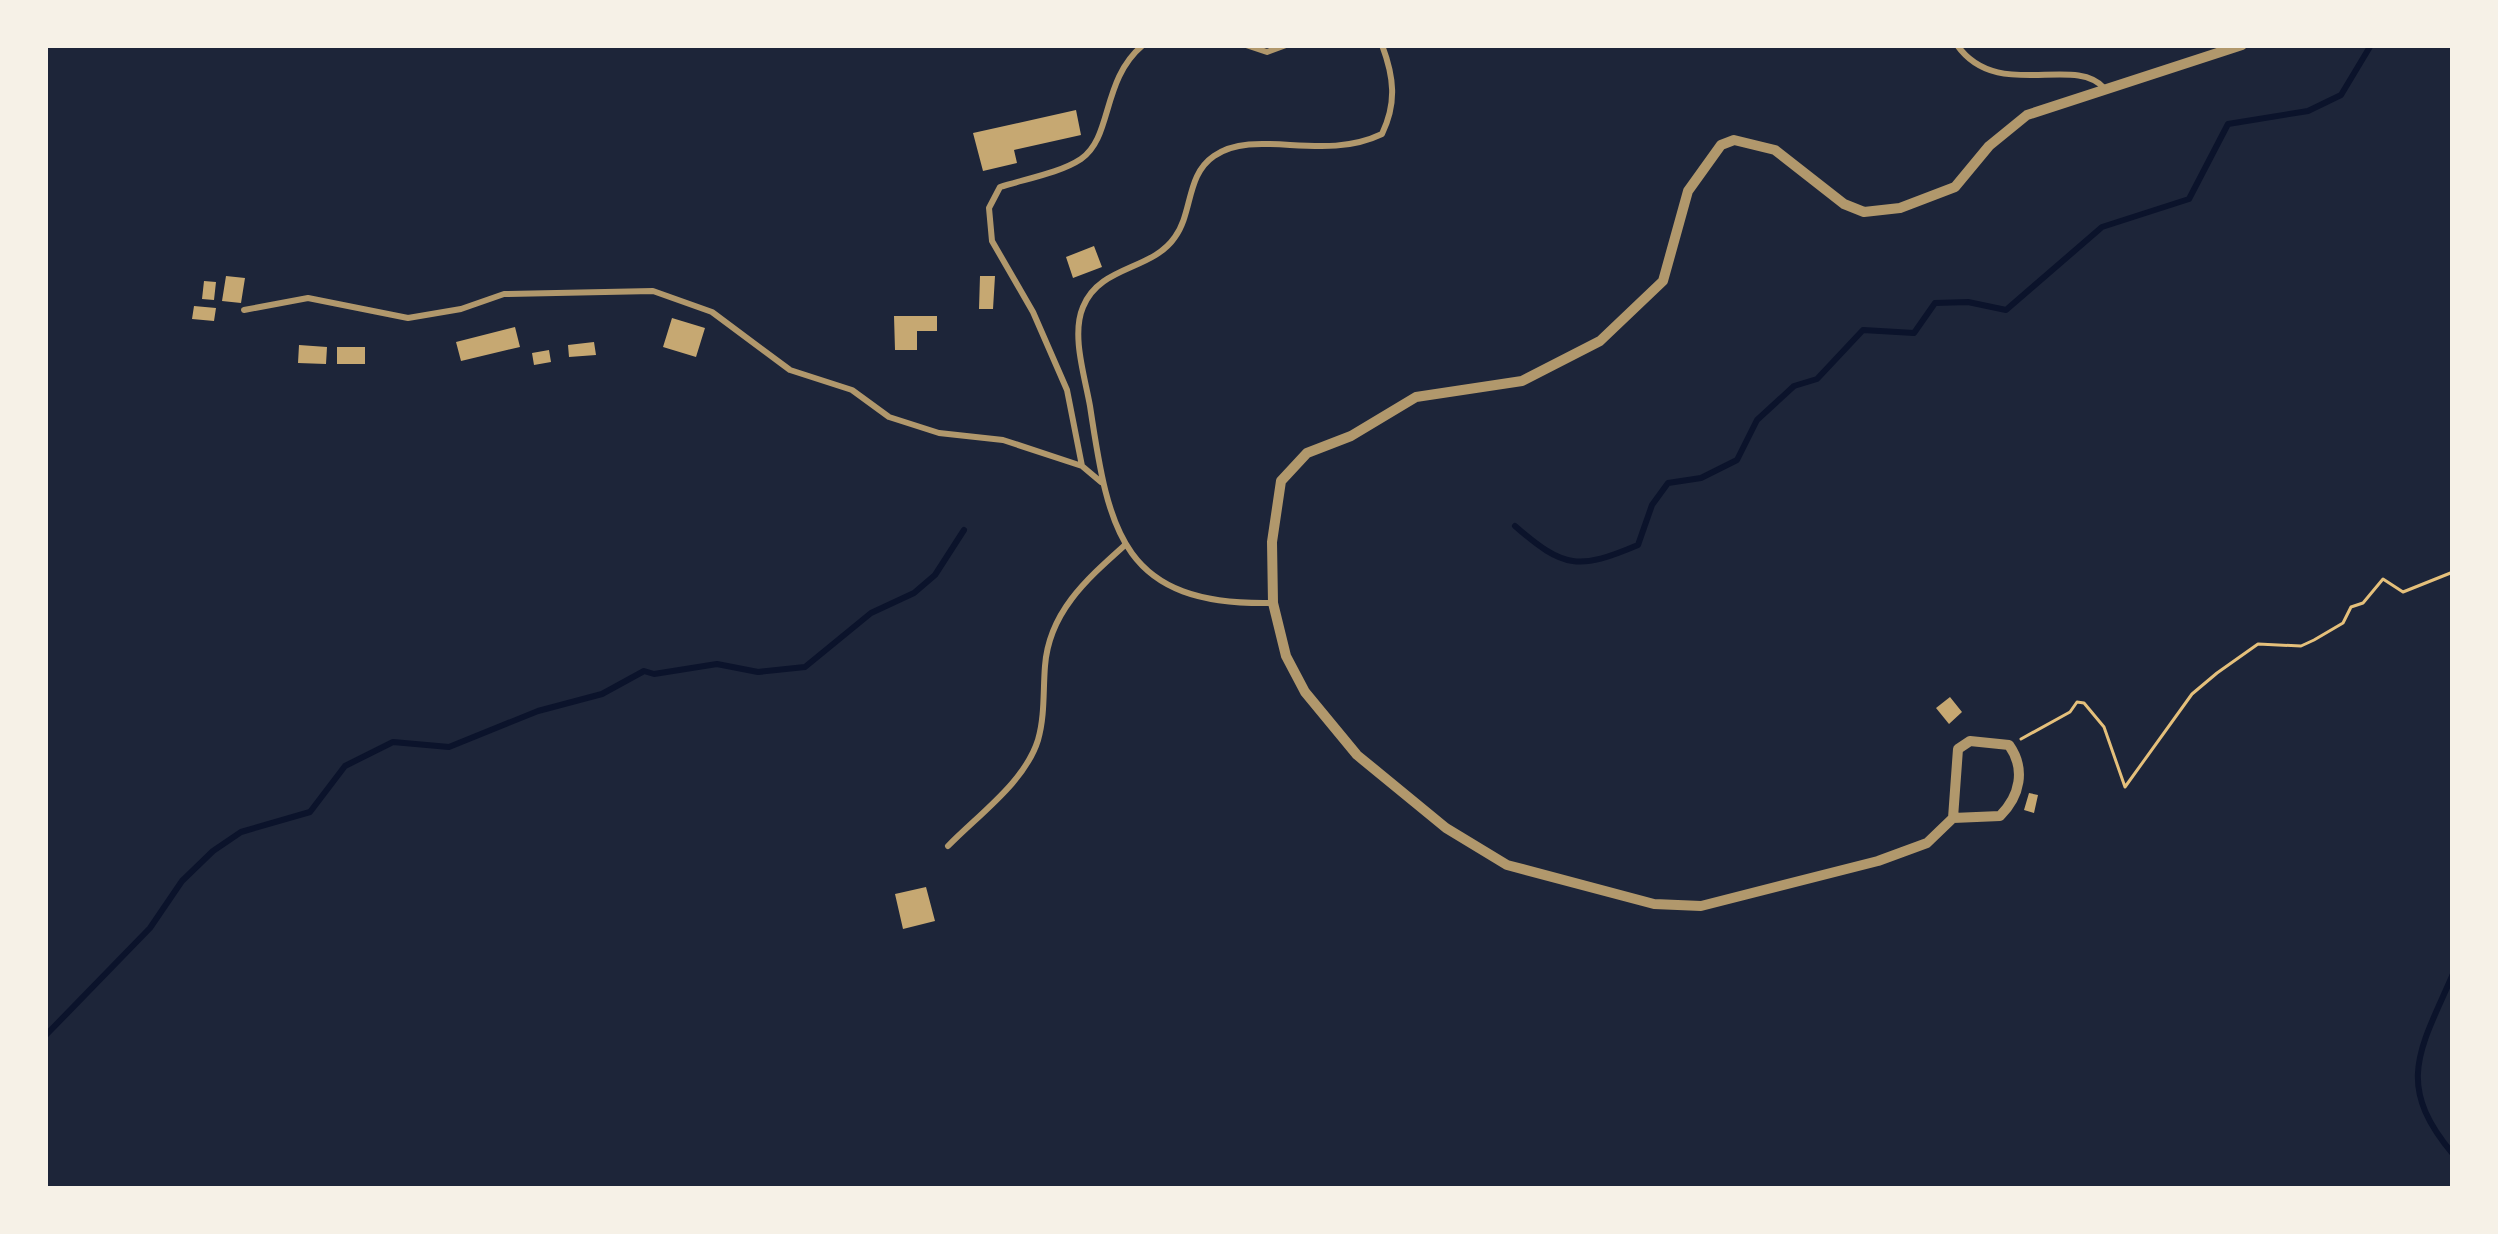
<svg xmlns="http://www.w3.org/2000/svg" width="2498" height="1234" font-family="Karla,sans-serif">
	<rect width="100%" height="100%" fill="#14213d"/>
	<path fill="#1d2539" d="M45,45H2453V1189H45Z"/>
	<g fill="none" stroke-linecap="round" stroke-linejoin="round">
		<path stroke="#0b132b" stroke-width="6" d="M1515,526C1564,569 1579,570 1638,545L1652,505L1668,483L1701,478L1737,460L1757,420L1794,386L1817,379L1863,330L1914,333L1935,303L1968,302L2006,310L2102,227L2189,199L2228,124L2308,111L2341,95L2371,45
			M2453,974C2420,1050 2394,1084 2453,1154
			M45,1036L150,928L182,881L213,851L241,832L310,812L345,766L393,742L449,747L538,711L602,694L644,671L654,674L717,664L758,672L805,667L871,613L914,593L935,575L964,530"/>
	</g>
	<path fill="#c6a872" d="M1076,110L1081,135L1014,150L1017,163L983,171L973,133Z
		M1094,246L1102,267L1073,278L1066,257Z
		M226,276L245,278L241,303L222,301Z
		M980,276H995L993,309H979Z
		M204,281L216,282L214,300L202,299Z
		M194,306L216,308L214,321L192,319Z
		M894,316H937V331H917V350H895Z
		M672,318L705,328L696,357L663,347Z
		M515,327L520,347L461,361L456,342Z
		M594,342L596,355L569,357L568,345Z
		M299,345L327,347L326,364L298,363Z
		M337,347H365V364H337Z
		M549,350L551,362L534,365L532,353Z
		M1950,697L1962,712L1949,724L1936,708Z
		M2029,793L2038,795L2034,813L2024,810Z
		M926,887L935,921L903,929L895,894Z"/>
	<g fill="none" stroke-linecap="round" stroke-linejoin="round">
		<path stroke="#e5c07b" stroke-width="3" d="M2021,739L2070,712L2077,702L2084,703L2104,727L2125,787L2192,694L2217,673L2258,644L2301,646L2314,640L2343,623L2351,607L2363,603L2383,579L2403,592L2453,572"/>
		<path stroke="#b1986c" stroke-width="6" d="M1246,45L1267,52L1286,45
			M1957,45C1997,102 2074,54 2104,88
			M244,310L308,298L408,318L461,309L504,294L653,291L712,312L790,370L852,390L889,417L939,433L1003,440L1082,466L1101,482
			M1082,466L1067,390L1033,312L992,241L989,208L1000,187C1025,179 1060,173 1081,159C1113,137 1101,80 1143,45
			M1272,603C1122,606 1109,533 1090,406C1085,377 1071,335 1083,307C1100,265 1152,271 1175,237C1193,212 1186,175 1214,156C1255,127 1322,163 1382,134C1397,103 1394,77 1382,45
			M948,846C978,815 1025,782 1038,740C1045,716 1043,690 1045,666C1049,612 1087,579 1125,545"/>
		<path stroke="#b1986c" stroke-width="10" d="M1970,741L2009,745C2026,769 2020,796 2000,816L1953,818L1958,749Z
			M1953,818L1927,843L1878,861L1701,906L1654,904L1507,865L1446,828L1357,755L1305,692L1286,656L1273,603L1272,542L1281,481L1307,453L1351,436L1416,397L1522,381L1600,341L1663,281L1688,191L1721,145L1734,140L1775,150L1844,204L1864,212L1900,208L1955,187L1989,146L2027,115L2242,45"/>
	</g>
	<rect width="2498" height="1234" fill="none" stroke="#f6f1e7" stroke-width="96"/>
</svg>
